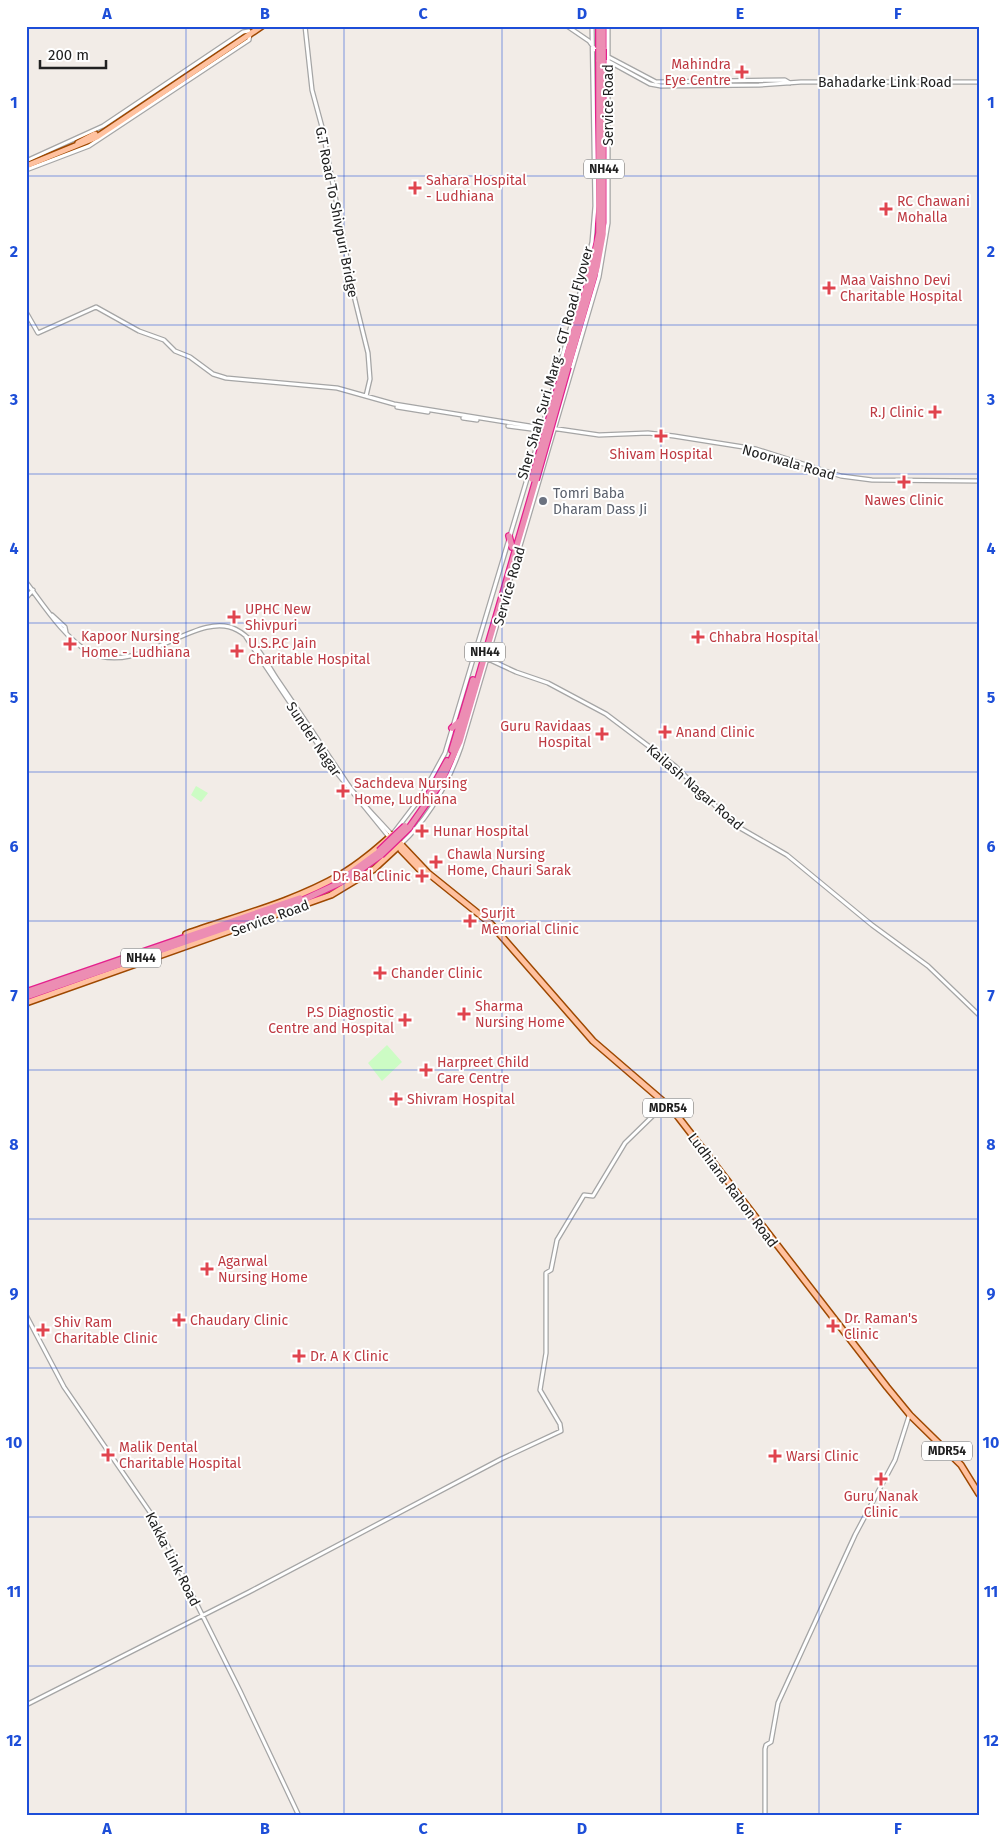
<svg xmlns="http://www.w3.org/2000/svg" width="1005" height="1842" font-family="'Fira Sans',sans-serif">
	<rect width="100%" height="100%" fill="#f2ece7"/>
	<path fill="#ccfcc4" d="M196,786L208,793L201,802L191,795Z
		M387,1045L402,1062L382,1081L368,1063Z"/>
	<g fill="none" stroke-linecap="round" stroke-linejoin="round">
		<g stroke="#a5a5a5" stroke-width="5.5">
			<path id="minor" d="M305,26L312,90L322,127L355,300L368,353L370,379L366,396
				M567,26L589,41
				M589,41L599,55
				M603,54L656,82L785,80L790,83
				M608,61L650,84L661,86L759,85L801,82H979
				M26,161L103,126L243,32L249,31
				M26,170L89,146L249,40L250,34
				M26,312L38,333L96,307L139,331L164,340L175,351L190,357L213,374L226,378L337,388L394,404L542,428
				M397,407L428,412
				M463,418L477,420
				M508,426L539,430
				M551,428L599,435L648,433L674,436L756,449L841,476L872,480L979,481
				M26,582C42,603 65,639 89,652C140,678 198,608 237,630C255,639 267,664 277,679C301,714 324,749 347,783C360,802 377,818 392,835L421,797L445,753L533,459L578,301L592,242L595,206L592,26
				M26,598L33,590
				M52,615L65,627L66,632
				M246,637L337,773L389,837
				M488,659L516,672L548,683L606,714L675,766L735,825L787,855L872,925L928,966L979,1015
				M401,844C430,817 448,784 461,747L599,277L608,223V26
				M26,1315L64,1387L154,1518L240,1691L299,1816
				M26,1705L249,1592L501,1459L561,1431L560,1424L540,1390L546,1353V1273L551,1270L557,1240L584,1195L593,1196L625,1143L666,1103
				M765,1816V1749L766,1745L771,1742L778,1703L855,1535L895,1460L909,1416"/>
		</g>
		<g stroke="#9e4800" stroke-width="8">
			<path id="major" d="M78,143L95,134
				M26,166L97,137L262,26
				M401,850L423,873
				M186,934C237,916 293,902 340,875C359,864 375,850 392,835L428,873L490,923L593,1041L672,1109L887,1387L910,1415L961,1465L979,1494
				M26,1003L331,895L374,869L401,844"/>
		</g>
		<g stroke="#e4208d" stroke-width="8">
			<path id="highway" d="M599,26V49
				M603,26V49
				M587,266L588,280
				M564,366L591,271L599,233V60
				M568,367L597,267L603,234V60
				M509,536L512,547
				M452,728L462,719
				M452,750L473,680
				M425,801L447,761
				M409,828L440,784L460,741L536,480
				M345,877L376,854
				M26,992L300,898
				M26,997L292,905L346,880L381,855"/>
		</g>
		<use href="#minor" stroke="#fff" stroke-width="3"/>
		<use href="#major" stroke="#ffc19f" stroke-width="5"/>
		<use href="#highway" stroke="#ec8db3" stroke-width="5.5"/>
		<g stroke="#e4208d" stroke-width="8" stroke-linecap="butt">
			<path id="highway-bridge" d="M599,49V60
				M603,49V60
				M532,479L564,366
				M536,480L568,367
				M379,851L405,826
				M381,855L409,828"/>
		</g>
		<use href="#highway-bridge" stroke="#ec8db3" stroke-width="5.5"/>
	</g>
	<path fill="none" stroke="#1d4ed8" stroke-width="1" stroke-opacity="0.55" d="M186,26V1816M344,26V1816M502,26V1816M661,26V1816M819,26V1816M26,176H979M26,325H979M26,474H979M26,623H979M26,772H979M26,921H979M26,1070H979M26,1219H979M26,1368H979M26,1517H979M26,1666H979"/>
	<g fill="#e0444e" stroke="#fff" stroke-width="2">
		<path d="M739.5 64.5h5v5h5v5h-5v5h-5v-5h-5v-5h5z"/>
		<path d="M412.5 180.5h5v5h5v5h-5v5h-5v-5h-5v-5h5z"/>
		<path d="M883.5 201.5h5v5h5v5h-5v5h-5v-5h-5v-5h5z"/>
		<path d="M826.5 280.5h5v5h5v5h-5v5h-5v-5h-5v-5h5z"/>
		<path d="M932.5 404.5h5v5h5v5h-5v5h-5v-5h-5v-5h5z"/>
		<path d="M658.5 428.5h5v5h5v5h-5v5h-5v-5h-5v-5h5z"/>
		<path d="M901.5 474.5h5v5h5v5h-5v5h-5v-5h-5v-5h5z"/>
		<path d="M231.5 609.5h5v5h5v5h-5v5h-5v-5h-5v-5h5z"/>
		<path d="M695.5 629.5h5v5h5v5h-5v5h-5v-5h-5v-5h5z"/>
		<path d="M67.5 636.5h5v5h5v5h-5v5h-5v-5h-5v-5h5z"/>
		<path d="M234.5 643.5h5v5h5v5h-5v5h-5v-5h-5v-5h5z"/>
		<path d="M662.5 724.5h5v5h5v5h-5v5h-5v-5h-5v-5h5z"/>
		<path d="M599.5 726.5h5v5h5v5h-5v5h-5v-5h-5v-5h5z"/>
		<path d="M340.5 783.5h5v5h5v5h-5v5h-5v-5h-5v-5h5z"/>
		<path d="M419.5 823.5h5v5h5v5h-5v5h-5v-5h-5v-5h5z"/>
		<path d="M433.5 854.5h5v5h5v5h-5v5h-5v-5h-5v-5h5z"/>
		<path d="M419.5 868.5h5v5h5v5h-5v5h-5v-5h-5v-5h5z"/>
		<path d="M467.5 913.5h5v5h5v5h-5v5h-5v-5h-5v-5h5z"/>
		<path d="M377.5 965.5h5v5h5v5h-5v5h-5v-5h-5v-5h5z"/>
		<path d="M461.5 1006.5h5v5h5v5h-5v5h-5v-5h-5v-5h5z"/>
		<path d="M402.5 1012.5h5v5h5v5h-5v5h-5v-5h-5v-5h5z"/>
		<path d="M423.5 1062.5h5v5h5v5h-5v5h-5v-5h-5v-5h5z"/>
		<path d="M393.5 1091.5h5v5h5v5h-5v5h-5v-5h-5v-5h5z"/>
		<path d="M204.5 1261.5h5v5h5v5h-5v5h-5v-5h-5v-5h5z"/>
		<path d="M176.5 1312.5h5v5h5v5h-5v5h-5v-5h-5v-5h5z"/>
		<path d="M830.5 1318.5h5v5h5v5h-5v5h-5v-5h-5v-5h5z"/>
		<path d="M40.5 1322.5h5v5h5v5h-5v5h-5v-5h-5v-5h5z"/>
		<path d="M296.5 1348.5h5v5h5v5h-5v5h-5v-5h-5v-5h5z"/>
		<path d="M105.5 1447.5h5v5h5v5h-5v5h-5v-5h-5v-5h5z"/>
		<path d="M772.5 1448.5h5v5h5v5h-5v5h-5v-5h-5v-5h5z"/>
		<path d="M878.5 1471.5h5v5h5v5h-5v5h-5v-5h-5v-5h5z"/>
	</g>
	<circle fill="#6b7280" stroke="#fff" stroke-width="2" cx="543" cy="501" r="5"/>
	<g text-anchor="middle" stroke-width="4" stroke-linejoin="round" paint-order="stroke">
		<g fill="#fff" stroke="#646464" stroke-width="1">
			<rect x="584" y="159.5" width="40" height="19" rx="4"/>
			<rect x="465" y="642.5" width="40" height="19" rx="4"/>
			<rect x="121" y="948.5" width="40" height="19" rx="4"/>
			<rect x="643" y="1098.5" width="50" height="19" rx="4"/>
			<rect x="922" y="1441.5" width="50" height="19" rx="4"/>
		</g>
		<g font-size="12" font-weight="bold" fill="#212121">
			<text x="604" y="173">NH44</text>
			<text x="485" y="656">NH44</text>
			<text x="141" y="962">NH44</text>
			<text x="668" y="1112">MDR54</text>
			<text x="947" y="1455">MDR54</text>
		</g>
		<g font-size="14" fill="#be3a42" stroke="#fff" text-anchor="start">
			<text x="731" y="69" text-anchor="end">Mahindra<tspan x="731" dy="16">Eye Centre</tspan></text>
			<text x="426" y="185">Sahara Hospital<tspan x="426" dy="16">- Ludhiana</tspan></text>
			<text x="897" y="206">RC Chawani<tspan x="897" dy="16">Mohalla</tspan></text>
			<text x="840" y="285">Maa Vaishno Devi<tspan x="840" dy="16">Charitable Hospital</tspan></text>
			<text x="924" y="417" text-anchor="end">R.J Clinic</text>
			<text x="661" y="459" text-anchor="middle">Shivam Hospital</text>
			<text x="904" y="505" text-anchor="middle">Nawes Clinic</text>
			<text x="245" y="614">UPHC New<tspan x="245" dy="16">Shivpuri</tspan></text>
			<text x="81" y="641">Kapoor Nursing<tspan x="81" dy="16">Home - Ludhiana</tspan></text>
			<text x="709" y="642">Chhabra Hospital</text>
			<text x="248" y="648">U.S.P.C Jain<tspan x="248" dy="16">Charitable Hospital</tspan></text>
			<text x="591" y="731" text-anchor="end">Guru Ravidaas<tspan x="591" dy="16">Hospital</tspan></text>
			<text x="676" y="737">Anand Clinic</text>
			<text x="354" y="788">Sachdeva Nursing<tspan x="354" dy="16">Home, Ludhiana</tspan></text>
			<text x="433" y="836">Hunar Hospital</text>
			<text x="447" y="859">Chawla Nursing<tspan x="447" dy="16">Home, Chauri Sarak</tspan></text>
			<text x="411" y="881" text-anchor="end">Dr. Bal Clinic</text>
			<text x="481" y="918">Surjit<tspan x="481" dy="16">Memorial Clinic</tspan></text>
			<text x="391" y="978">Chander Clinic</text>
			<text x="475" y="1011">Sharma<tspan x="475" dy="16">Nursing Home</tspan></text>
			<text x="394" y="1017" text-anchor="end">P.S Diagnostic<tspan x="394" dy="16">Centre and Hospital</tspan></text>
			<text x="437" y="1067">Harpreet Child<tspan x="437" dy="16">Care Centre</tspan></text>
			<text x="407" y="1104">Shivram Hospital</text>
			<text x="218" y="1266">Agarwal<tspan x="218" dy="16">Nursing Home</tspan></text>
			<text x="844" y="1323">Dr. Raman's<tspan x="844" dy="16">Clinic</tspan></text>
			<text x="190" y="1325">Chaudary Clinic</text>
			<text x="54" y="1327">Shiv Ram<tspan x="54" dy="16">Charitable Clinic</tspan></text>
			<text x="310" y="1361">Dr. A K Clinic</text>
			<text x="119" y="1452">Malik Dental<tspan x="119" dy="16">Charitable Hospital</tspan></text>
			<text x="786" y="1461">Warsi Clinic</text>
			<text x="881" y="1501" text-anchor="middle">Guru Nanak<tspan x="881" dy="16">Clinic</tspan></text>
		</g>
		<g font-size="14" fill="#212121" stroke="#fff">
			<text x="885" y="87">Bahadarke Link Road</text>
			<text transform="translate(608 105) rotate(-90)" y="5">Service Road</text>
			<text transform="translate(337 212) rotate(79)" y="5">G.T Road To Shivpuri Bridge</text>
			<text transform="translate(555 363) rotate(-74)" y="5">Sher Shah Suri Marg - GT Road Flyover</text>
			<text transform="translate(789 462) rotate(16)" y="5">Noorwala Road</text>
			<text transform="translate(509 586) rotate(-74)" y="5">Service Road</text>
			<text transform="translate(314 739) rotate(56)" y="5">Sunder Nagar</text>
			<text transform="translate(695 787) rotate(41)" y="5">Kailash Nagar Road</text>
			<text transform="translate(270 918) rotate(-20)" y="5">Service Road</text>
			<text transform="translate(733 1190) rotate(53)" y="5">Ludhiana Rahon Road</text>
			<text transform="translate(173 1559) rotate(63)" y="5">Kakka Link Road</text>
		</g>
		<g font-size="14" fill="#5b616d" stroke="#fff" text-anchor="start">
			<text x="553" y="498">Tomri Baba<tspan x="553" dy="16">Dharam Dass Ji</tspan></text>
		</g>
	</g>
	<rect width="1005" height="1842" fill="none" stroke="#ffffff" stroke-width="55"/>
	<path d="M40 60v8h66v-8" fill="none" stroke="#212121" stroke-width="2.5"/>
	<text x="48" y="60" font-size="15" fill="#212121" stroke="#ffffff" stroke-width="4" paint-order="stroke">200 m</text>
	<rect x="28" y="28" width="950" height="1786" fill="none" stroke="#1d4ed8" stroke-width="2"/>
	<g font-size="16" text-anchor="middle" font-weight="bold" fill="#1d4ed8">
		<text x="107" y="19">A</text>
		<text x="265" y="19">B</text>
		<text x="423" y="19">C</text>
		<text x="582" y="19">D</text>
		<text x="740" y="19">E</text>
		<text x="898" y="19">F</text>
		<text x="14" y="108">1</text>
		<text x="991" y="108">1</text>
		<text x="14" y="257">2</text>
		<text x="991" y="257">2</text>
		<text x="14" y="405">3</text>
		<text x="991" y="405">3</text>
		<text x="14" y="554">4</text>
		<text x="991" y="554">4</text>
		<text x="14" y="703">5</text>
		<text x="991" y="703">5</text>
		<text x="14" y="852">6</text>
		<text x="991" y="852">6</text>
		<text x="14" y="1001">7</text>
		<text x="991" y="1001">7</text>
		<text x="14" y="1150">8</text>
		<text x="991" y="1150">8</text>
		<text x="14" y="1299">9</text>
		<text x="991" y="1299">9</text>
		<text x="14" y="1448">10</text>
		<text x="991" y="1448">10</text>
		<text x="14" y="1597">11</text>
		<text x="991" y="1597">11</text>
		<text x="14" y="1746">12</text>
		<text x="991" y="1746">12</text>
		<text x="107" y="1834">A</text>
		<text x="265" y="1834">B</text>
		<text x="423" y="1834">C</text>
		<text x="582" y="1834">D</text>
		<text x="740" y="1834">E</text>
		<text x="898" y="1834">F</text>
	</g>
</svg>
